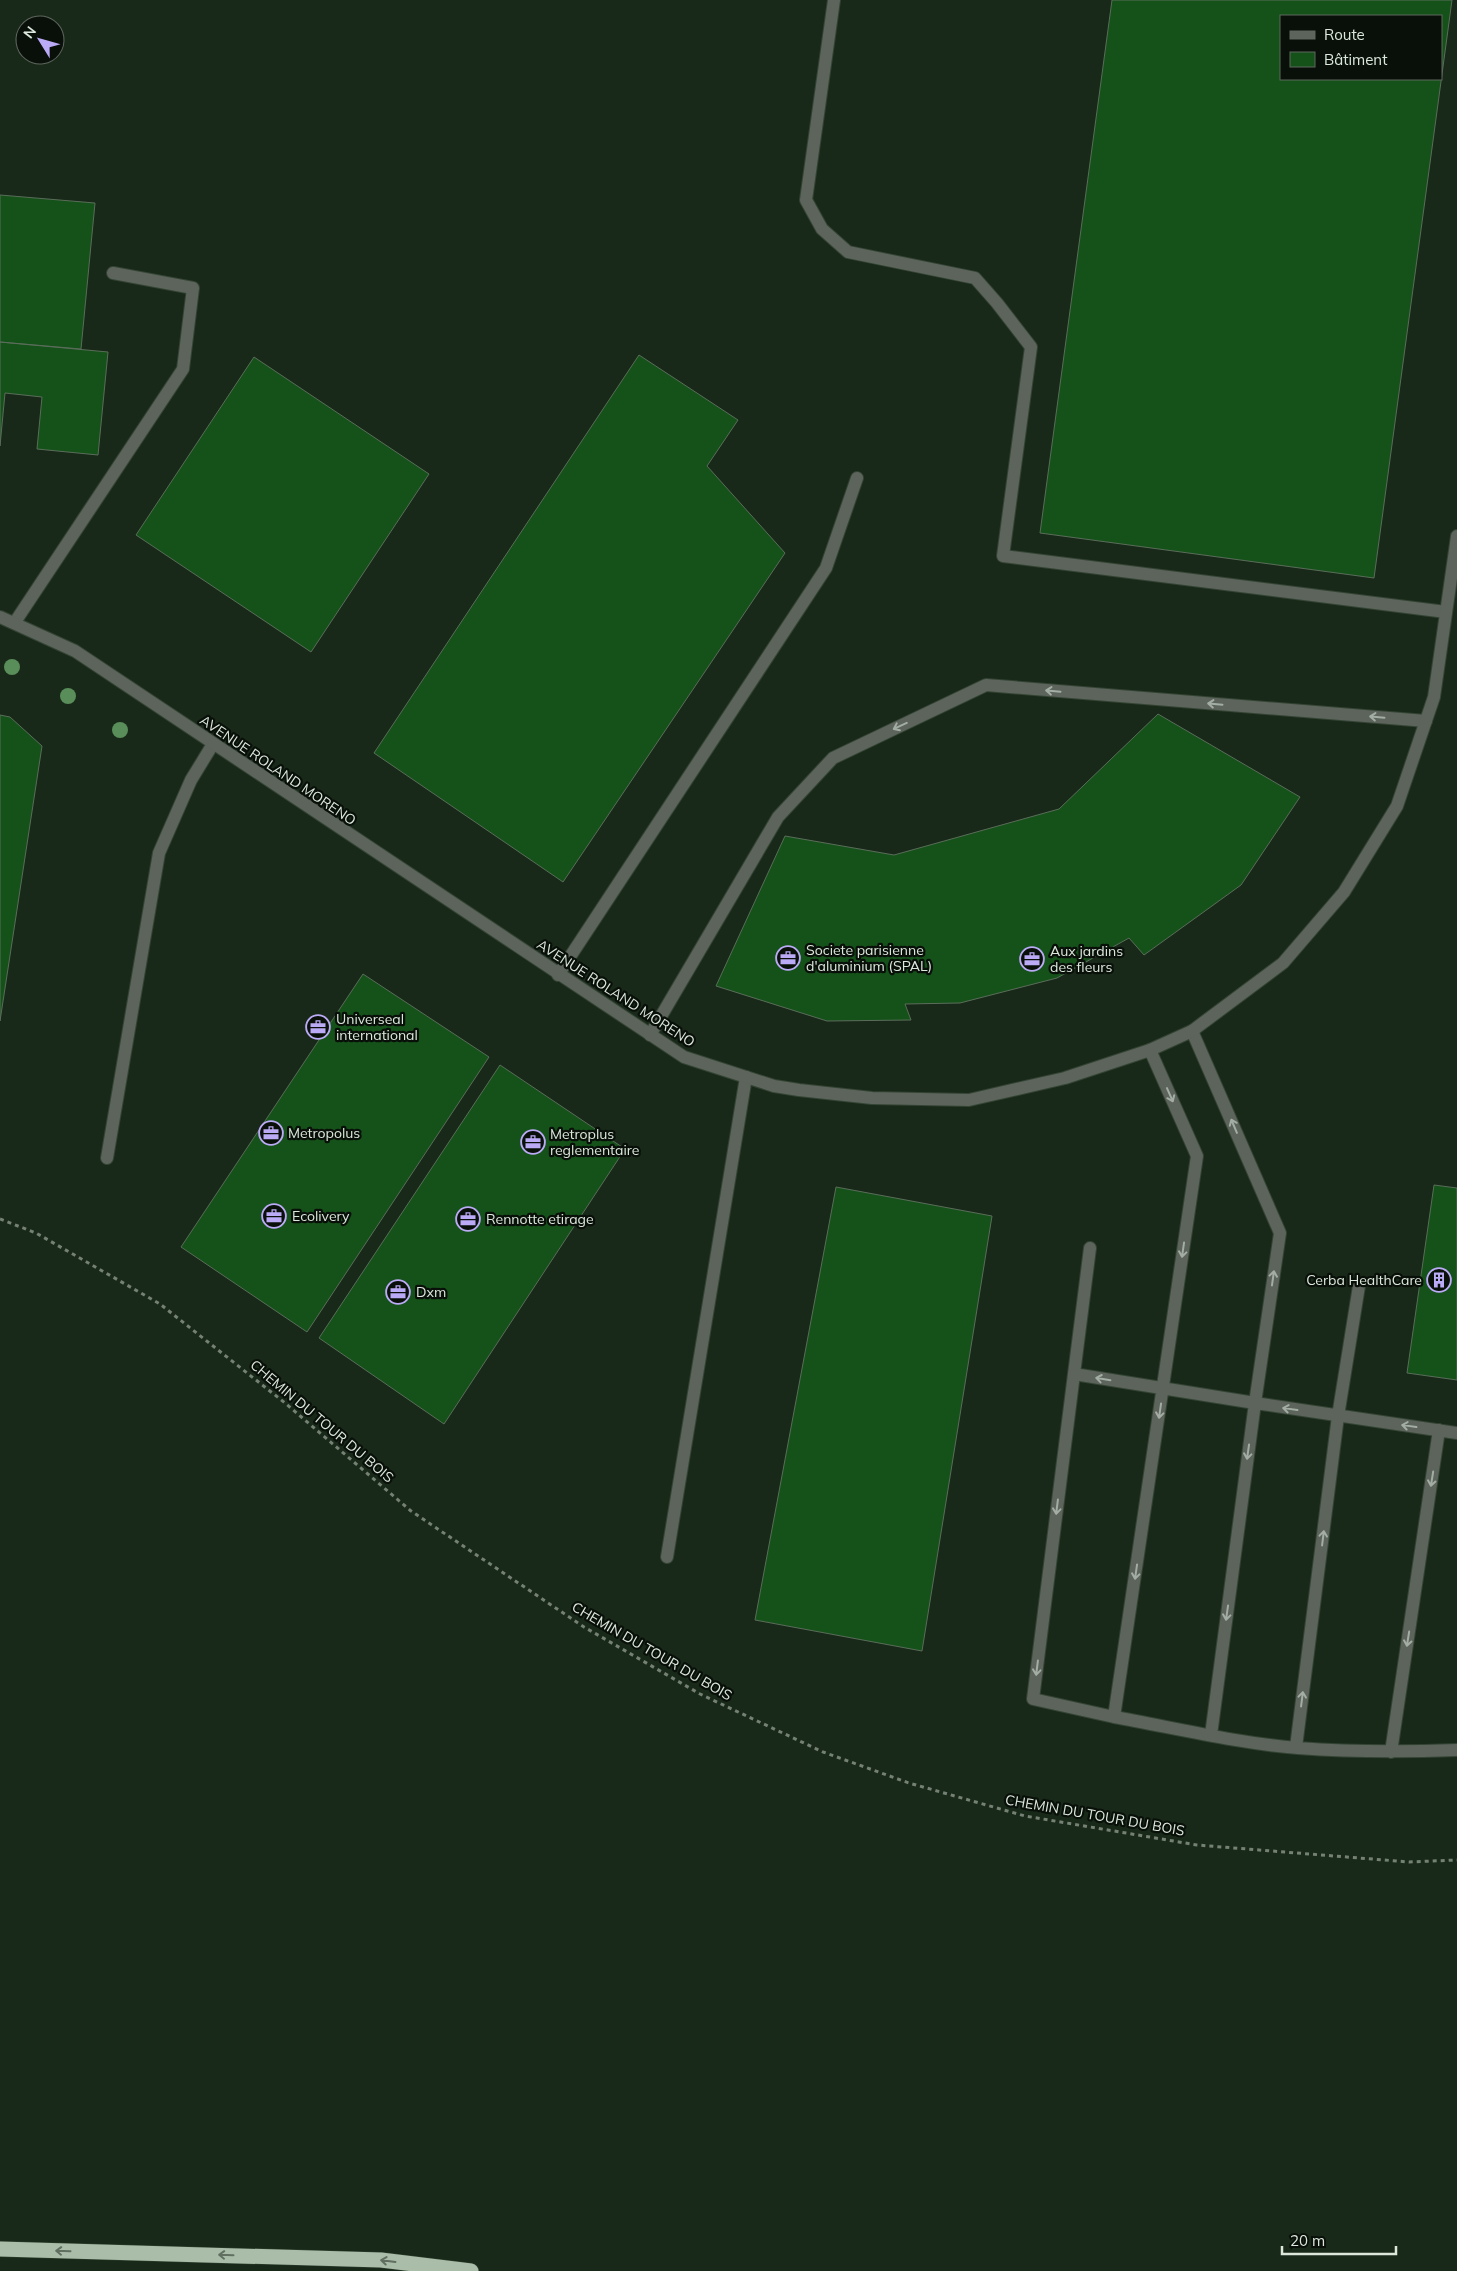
<svg xmlns="http://www.w3.org/2000/svg" width="1457" height="2271" font-family="Mulish,sans-serif">
	<rect width="100%" height="100%" fill="#192919"/>
	<path fill="#15521a" stroke="#5a6d5a" fill-rule="evenodd" d="M1112,0H1452L1374,578L1040,533ZM1281,16H1441V79H1281Z
		M0,195L95,203L81,349L0,342Z
		M0,342L108,352L98,455L37,449L42,397L5,393L0,446Z
		M639,355L738,420L707,466L785,553L563,882L374,753Z
		M254,357L429,474L311,652L136,535Z
		M1158,714L1300,797L1241,885L1144,955L1129,938L1057,978L960,1003L905,1004L911,1020L827,1021L716,986L785,836L894,855L1059,809Z
		M0,715L10,717L42,746L0,1021Z
		M363,974L489,1057L307,1332L181,1247Z
		M500,1065L625,1149L444,1424L319,1338Z
		M1434,1185L1457,1188V1380L1407,1373Z
		M836,1187L992,1216L922,1651L755,1620Z"/>
	<g fill="none" stroke-linecap="round" stroke-linejoin="round">
		<g stroke="#344434" stroke-width="14">
			<path id="lane" d="M834,0L806,200L822,229L848,252L975,278L997,303L1031,347L1003,556L1446,612
				M15,622L183,369L193,288L113,273
				M558,975L826,568L857,478
				M1192,1031L1280,1233L1255,1403L1457,1433
				M650,1035L778,817L833,758L986,685L1426,721
				M1150,1050L1197,1156L1114,1717C1175,1728 1236,1743 1298,1748C1351,1752 1404,1752 1457,1750
				M107,1158L159,853L191,780L213,744
				M1074,1374L1090,1248
				M667,1557L746,1077
				M1114,1717L1033,1699L1074,1374L1255,1403L1211,1735
				M1296,1747L1338,1416L1359,1286
				M1391,1752L1439,1430"/>
		</g>
		<g stroke="#344434" stroke-width="14">
			<path id="street" d="M0,617L75,651L684,1057L774,1086L799,1090L872,1098L969,1100L1065,1078L1150,1050L1192,1031L1283,963L1344,892L1397,806L1434,697L1457,536"/>
		</g>
		<g stroke="#344434" stroke-width="16">
			<path id="highway" d="M0,2249L381,2260L471,2271"/>
		</g>
		<path stroke="#748174" stroke-width="3" stroke-dasharray="4 4" stroke-linecap="butt" d="M0,1219L36,1233L160,1304L285,1403L411,1511L584,1627L700,1694L823,1752L909,1783L1025,1816L1197,1845L1409,1862L1457,1860"/>
		<use href="#lane" stroke="#5c645c" stroke-width="12"/>
		<use href="#street" stroke="#5c645c" stroke-width="12"/>
		<use href="#highway" stroke="#a9bda9" stroke-width="15"/>
	</g>
	<g fill="#598d59">
		<circle cx="12" cy="667" r="8"/>
		<circle cx="68" cy="696" r="8"/>
		<circle cx="120" cy="730" r="8"/>
	</g>
	<defs><path id="oneway-shaft" d="M-6 0H5M1.5-3L5.5 0L1.5 3" fill="none" stroke-width="1.6" stroke-linecap="round" stroke-linejoin="round" transform="scale(1.25)"/></defs>
	<g stroke="#a3ada3">
		<use href="#oneway-shaft" transform="translate(1053 691) rotate(-175)"/>
		<use href="#oneway-shaft" transform="translate(1215 704) rotate(-175)"/>
		<use href="#oneway-shaft" transform="translate(1377 717) rotate(-175)"/>
		<use href="#oneway-shaft" transform="translate(900 726) rotate(155)"/>
		<use href="#oneway-shaft" transform="translate(1170 1095) rotate(66)"/>
		<use href="#oneway-shaft" transform="translate(1234 1126) rotate(-113)"/>
		<use href="#oneway-shaft" transform="translate(1183 1250) rotate(98)"/>
		<use href="#oneway-shaft" transform="translate(1273 1278) rotate(-82)"/>
		<use href="#oneway-shaft" transform="translate(1103 1379) rotate(-171)"/>
		<use href="#oneway-shaft" transform="translate(1290 1409) rotate(-172)"/>
		<use href="#oneway-shaft" transform="translate(1160 1411) rotate(98)"/>
		<use href="#oneway-shaft" transform="translate(1409 1426) rotate(-172)"/>
		<use href="#oneway-shaft" transform="translate(1248 1452) rotate(98)"/>
		<use href="#oneway-shaft" transform="translate(1432 1479) rotate(99)"/>
		<use href="#oneway-shaft" transform="translate(1057 1507) rotate(97)"/>
		<use href="#oneway-shaft" transform="translate(1323 1538) rotate(-83)"/>
		<use href="#oneway-shaft" transform="translate(1136 1572) rotate(98)"/>
		<use href="#oneway-shaft" transform="translate(1227 1613) rotate(98)"/>
		<use href="#oneway-shaft" transform="translate(1408 1639) rotate(99)"/>
		<use href="#oneway-shaft" transform="translate(1037 1668) rotate(97)"/>
		<use href="#oneway-shaft" transform="translate(1302 1699) rotate(-83)"/>
	</g>
	<g stroke="#616f61">
		<use href="#oneway-shaft" transform="translate(63 2251) rotate(-178)"/>
		<use href="#oneway-shaft" transform="translate(226 2255) rotate(-178)"/>
		<use href="#oneway-shaft" transform="translate(388 2261) rotate(-173)"/>
	</g>
	<defs>
		<g id="office-ring" transform="scale(1.25)"><circle r="9.5" fill="#091009" stroke="#bbaaf6" stroke-width="1.5"/><path d="M-6-3h4V-5.5h4V-3h4V5H-6ZM-1-4.5V-3h2v-1.5ZM-6 0V1H6V0Z" fill="#bbaaf6"/></g>
		<g id="building-ring" transform="scale(1.25)"><circle r="9.5" fill="#091009" stroke="#bbaaf6" stroke-width="1.5"/><path d="M-4-6H4V6H1V3H-1V6H-4ZM-2.5-4.3h1.7v1.8h-1.7ZM.8-4.3h1.7v1.8H.8ZM-2.5-1h1.7V.8h-1.7ZM.8-1h1.7V.8H.8Z" fill="#bbaaf6"/></g>
	</defs>
	<g fill-rule="evenodd">
		<use href="#office-ring" x="788" y="958"/>
		<use href="#office-ring" x="1032" y="959"/>
		<use href="#office-ring" x="318" y="1027"/>
		<use href="#office-ring" x="271" y="1133"/>
		<use href="#office-ring" x="533" y="1142"/>
		<use href="#office-ring" x="274" y="1216"/>
		<use href="#office-ring" x="468" y="1219"/>
		<use href="#building-ring" x="1439" y="1280"/>
		<use href="#office-ring" x="398" y="1292"/>
	</g>
	<g text-anchor="middle" stroke-width="4.5" stroke-linejoin="round" paint-order="stroke">
		<g font-size="14" fill="#dde8dd" stroke="#091009">
			<text transform="translate(278 770) rotate(34)" y="5">AVENUE ROLAND MORENO</text>
			<text transform="translate(616 993) rotate(33)" y="5">AVENUE ROLAND MORENO</text>
			<text transform="translate(322 1421) rotate(40)" y="5">CHEMIN DU TOUR DU BOIS</text>
			<text transform="translate(652 1651) rotate(30)" y="5">CHEMIN DU TOUR DU BOIS</text>
			<text transform="translate(1095 1815) rotate(10)" y="5">CHEMIN DU TOUR DU BOIS</text>
		</g>
		<g font-size="14" fill="#dde8dd" stroke="#091009" text-anchor="start">
			<text x="806" y="955">Societe parisienne<tspan x="806" dy="16">d'aluminium (SPAL)</tspan></text>
			<text x="1050" y="956">Aux jardins<tspan x="1050" dy="16">des fleurs</tspan></text>
			<text x="336" y="1024">Universeal<tspan x="336" dy="16">international</tspan></text>
			<text x="288" y="1138">Metropolus</text>
			<text x="550" y="1139">Metroplus<tspan x="550" dy="16">reglementaire</tspan></text>
			<text x="292" y="1221">Ecolivery</text>
			<text x="486" y="1224">Rennotte etirage</text>
			<text x="1422" y="1285" text-anchor="end">Cerba HealthCare</text>
			<text x="416" y="1297">Dxm</text>
		</g>
	</g>
	<rect x="1280" y="15" width="162" height="65" fill="#091009" stroke="#5e665e"/>
	<rect x="1290" y="31" width="25" height="8" fill="#5c645c" stroke="#5e665e"/>
	<text x="1324" y="40" font-size="15" fill="#dde8dd">Route</text>
	<rect x="1290" y="52" width="25" height="15" fill="#15521a" stroke="#5e665e"/>
	<text x="1324" y="65" font-size="15" fill="#dde8dd">Bâtiment</text>
	<g transform="translate(40 40) rotate(307)"><circle r="24" fill="#091009" stroke="#5e665e"/>
	<path d="M0-4L9 19L0 12L-9 19Z" fill="#bbaaf6"/>
	<text y="-8" font-size="14" font-weight="bold" text-anchor="middle" fill="#dde8dd">N</text>
	</g>
	<path d="M1282 2246v8h114v-8" fill="none" stroke="#dde8dd" stroke-width="2.5"/>
	<text x="1290" y="2246" font-size="15" fill="#dde8dd" stroke="#091009" stroke-width="4" paint-order="stroke">20 m</text>
</svg>
